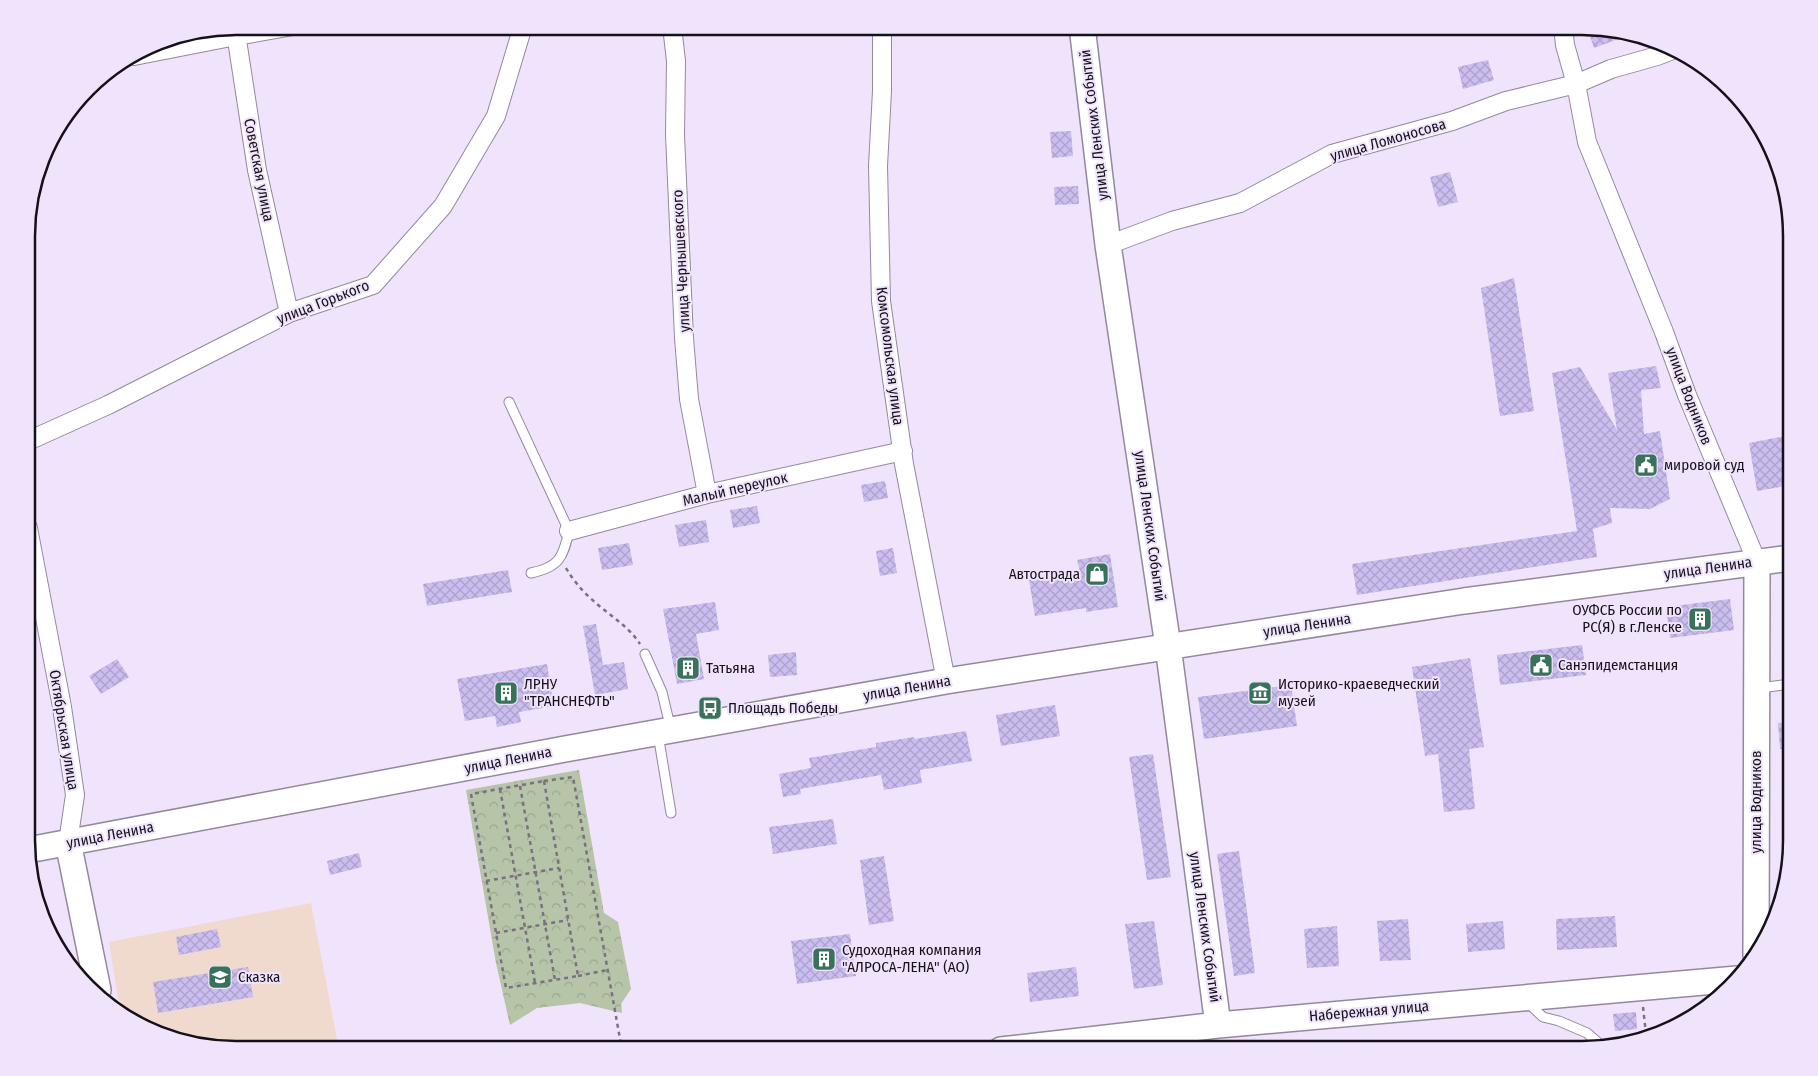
<svg xmlns="http://www.w3.org/2000/svg" width="1818" height="1076" font-family="'Fira Sans Condensed',sans-serif">
	<defs>
		<pattern id="forest-crowns" width="20" height="18" patternUnits="userSpaceOnUse" patternTransform="scale(1.25)"><rect width="20" height="18" fill="#b6c4a7"/><path d="M2 6a3 3 0 1 1 6 0M12 15a3 3 0 1 1 6 0" fill="none" stroke="#9ca78f"/></pattern>
		<pattern id="building-cross-hatch" width="8" height="8" patternUnits="userSpaceOnUse" patternTransform="scale(1.25)"><rect width="8" height="8" fill="#cabdef"/><path d="M0 0l8 8M0 8l8-8" fill="none" stroke="#ada1cc"/></pattern>
	</defs>
	<rect width="100%" height="100%" fill="#f0e3fc"/>
	<path fill="#f0dacd" d="M311,903L339,1050H236L182,1043L131,1021L120,1012L109,942Z"/>
	<path fill="url(#forest-crowns)" d="M579,770L604,913L618,922L631,989L621,1004L622,1013L580,1003L537,1008L510,1025L496,963L466,790Z"/>
	<path fill="url(#building-cross-hatch)" d="M1587,27L1596,28L1634,33L1594,48Z
		M1488,60L1494,80L1463,89L1458,67Z
		M1071,131L1073,156L1052,158L1050,132Z
		M1450,172L1458,202L1438,207L1430,177Z
		M1078,186L1079,204L1055,205L1054,187Z
		M1514,278L1534,411L1500,416L1481,288Z
		M1656,366L1661,388L1641,390L1644,434L1660,431L1670,499L1650,509L1610,508L1612,523L1593,529L1597,557L1357,595L1352,564L1577,531L1552,373L1580,367L1617,430L1608,373Z
		M1791,435V485L1757,491L1749,443Z
		M885,481L888,498L864,502L861,485Z
		M757,506L760,523L733,528L730,510Z
		M706,520L709,542L679,547L675,525Z
		M629,543L633,565L602,570L598,548Z
		M893,548L897,573L880,576L876,551Z
		M1110,554L1118,607L1086,612V608L1035,616L1029,580L1080,572L1077,560Z
		M508,570L512,592L427,606L423,584Z
		M1730,599L1734,630L1670,638L1666,607Z
		M715,602L719,630L696,634L704,679L677,684L663,609Z
		M596,624L603,665L624,662L628,689L595,695L583,626Z
		M1582,645L1586,675L1500,685L1497,655Z
		M796,652L797,675L770,677L768,655Z
		M1470,658L1484,747L1469,749L1475,809L1444,812L1438,754L1425,756L1412,667Z
		M117,659L129,677L101,694L89,676Z
		M547,664L554,706L519,712L521,722L497,727L495,716L465,721L457,679Z
		M1291,685L1297,726L1204,739L1198,697Z
		M1055,705L1060,736L1001,746L996,715Z
		M1791,722V749H1780L1778,723Z
		M966,731L972,761L920,770L922,783L884,790L881,775L800,789L801,794L783,797L779,774L811,768L809,758L876,747V743L914,737L915,739Z
		M1153,754L1171,877L1147,880L1129,757Z
		M833,819L837,844L773,854L769,827Z
		M1239,851L1255,973L1234,976L1217,854Z
		M359,853L362,867L330,875L327,861Z
		M884,856L894,921L869,925L860,860Z
		M1615,916L1617,947L1557,950L1556,919Z
		M1408,919L1411,960L1380,961L1377,921Z
		M1154,921L1163,985L1134,989L1125,924Z
		M1503,921L1505,949L1468,952L1466,924Z
		M1337,926L1339,966L1307,968L1304,929Z
		M217,929L221,947L179,955L176,937Z
		M850,934L856,976L797,984L791,941Z
		M248,967L253,997L158,1013L153,982Z
		M1076,967L1079,996L1030,1002L1027,973Z
		M1636,1012L1637,1029L1615,1031L1613,1014Z"/>
	<g fill="none" stroke-linecap="round" stroke-linejoin="round">
		<g stroke="#94889f" stroke-width="11">
			<path id="lane" d="M509,402L569,531C563,558 559,567 531,573
				M645,654L662,692L671,730
				M1759,688L1791,684
				M658,734L671,813
				M1527,1002L1543,1017L1559,1021L1587,1033L1603,1047"/>
		</g>
		<g stroke="#94889f" stroke-width="20">
			<path id="street" d="M672,26L676,61L675,135L684,338L689,399L707,494
				M882,26V91L878,166L881,301L904,464L946,681
				M1563,26L1565,45L1576,84L1587,142L1664,332L1687,395L1757,562
				M235,27L257,170L289,313
				M134,56L236,36L293,26
				M1108,245L1172,221L1240,203L1332,154L1452,121L1506,101L1576,84L1611,69L1657,56L1675,49
				M28,441L108,405L289,313L373,285L443,206L496,116L523,26
				M28,528L62,707L75,795L68,842
				M569,531L707,494L903,451"/>
		</g>
		<g stroke="#94889f" stroke-width="28">
			<path id="secondary" d="M1082,26L1108,245L1168,646L1218,1025
				M68,842L98,990
				M28,850L565,749L946,681L1464,601L1791,558
				M1756,955L1757,562
				M1001,1050L1218,1025L1737,979"/>
		</g>
		<path stroke="#797080" stroke-width="2.5" stroke-dasharray="4 4" stroke-linecap="butt" d="M566,568C574,582 585,594 597,604C612,617 629,627 640,644
			M544,781L578,976L506,988L471,794Z
			M544,781L573,777L622,1050
			M520,786L555,980
			M500,789L535,983
			M486,881L559,868
			M496,933L568,920
			M578,976L607,970
			M1643,1007L1646,1034"/>
		<use href="#lane" stroke="#fff" stroke-width="9"/>
		<use href="#street" stroke="#fff" stroke-width="18"/>
		<use href="#secondary" stroke="#fff" stroke-width="25"/>
	</g>
	<defs>
		<g id="civic-square" transform="scale(1.25)"><rect x="-9" y="-9" width="18" height="18" rx="4" fill="#39725b" stroke="#f0e3fc"/><path d="M-.6-6.5H3V-4.5H.6V-3L4-1V1h2V6H-6V1h2V-1L-.6-3ZM-1.2 2.5V6h2.4V2.5Z" fill="#fff"/></g>
		<g id="shop-square" transform="scale(1.25)"><rect x="-9" y="-9" width="18" height="18" rx="4" fill="#39725b" stroke="#f0e3fc"/><path d="M-5-2.5h2.3a2.7 3.5 0 0 1 5.4 0H5L5.5 6h-11ZM-1.5-2.5h3a1.5 2.3 0 0 0-3 0Z" fill="#fff"/></g>
		<g id="building-square" transform="scale(1.25)"><rect x="-9" y="-9" width="18" height="18" rx="4" fill="#39725b" stroke="#f0e3fc"/><path d="M-4-6H4V6H1V3H-1V6H-4ZM-2.5-4.3h1.7v1.8h-1.7ZM.8-4.3h1.7v1.8H.8ZM-2.5-1h1.7V.8h-1.7ZM.8-1h1.7V.8H.8Z" fill="#fff"/></g>
		<g id="museum-square" transform="scale(1.25)"><rect x="-9" y="-9" width="18" height="18" rx="4" fill="#39725b" stroke="#f0e3fc"/><path d="M0-6L6-3V-2H-6V-3ZM-5-1h2V3h-2ZM-1-1h2V3h-2ZM3-1h2V3H3ZM-6 4H6V6H-6Z" fill="#fff"/></g>
		<g id="bus-square" transform="scale(1.25)"><rect x="-9" y="-9" width="18" height="18" rx="4" fill="#39725b" stroke="#f0e3fc"/><path d="M-5-6H5V4H4V6H2V4H-2V6H-4V4H-5ZM-3.5-4V0h7V-4ZM-3.5 1.2v1.5H-2V1.2ZM2 1.2v1.5H3.5V1.2Z" fill="#fff"/></g>
		<g id="school-square" transform="scale(1.25)"><rect x="-9" y="-9" width="18" height="18" rx="4" fill="#39725b" stroke="#f0e3fc"/><path d="M0-5L7-2L0 1L-7-2ZM-4 1L0 2.5L4 1V4Q0 6-4 4Z" fill="#fff"/></g>
	</defs>
	<g fill-rule="evenodd">
		<use href="#civic-square" x="1646" y="465"/>
		<use href="#shop-square" x="1097" y="574"/>
		<use href="#building-square" x="1700" y="619"/>
		<use href="#civic-square" x="1541" y="665"/>
		<use href="#building-square" x="688" y="668"/>
		<use href="#building-square" x="506" y="693"/>
		<use href="#museum-square" x="1260" y="693"/>
		<use href="#bus-square" x="710" y="708"/>
		<use href="#building-square" x="824" y="959"/>
		<use href="#school-square" x="220" y="977"/>
	</g>
	<g text-anchor="middle" stroke-width="4" stroke-linejoin="round" paint-order="stroke">
		<g font-size="15" fill="#151119" stroke="#f0e3fc">
			<text transform="translate(1094 125) rotate(-97)" y="5">улица Ленских Событий</text>
			<text transform="translate(1388 140) rotate(-16)" y="5">улица Ломоносова</text>
			<text transform="translate(259 170) rotate(79)" y="5">Советская улица</text>
			<text transform="translate(681 261) rotate(-93)" y="5">улица Чернышевского</text>
			<text transform="translate(323 302) rotate(-21)" y="5">улица Горького</text>
			<text transform="translate(890 356) rotate(83)" y="5">Комсомольская улица</text>
			<text transform="translate(1689 396) rotate(69)" y="5">улица Водников</text>
			<text transform="translate(735 489) rotate(-13)" y="5">Малый переулок</text>
			<text transform="translate(1150 526) rotate(82)" y="5">улица Ленских Событий</text>
			<text transform="translate(1708 568) rotate(-8)" y="5">улица Ленина</text>
			<text transform="translate(1307 625) rotate(-9)" y="5">улица Ленина</text>
			<text transform="translate(907 688) rotate(-10)" y="5">улица Ленина</text>
			<text transform="translate(64 730) rotate(81)" y="5">Октябрьская улица</text>
			<text transform="translate(508 760) rotate(-11)" y="5">улица Ленина</text>
			<text transform="translate(1756 802) rotate(-90)" y="5">улица Водников</text>
			<text transform="translate(110 835) rotate(-11)" y="5">улица Ленина</text>
			<text transform="translate(1205 927) rotate(82)" y="5">улица Ленских Событий</text>
			<text transform="translate(1369 1011) rotate(-5)" y="5">Набережная улица</text>
		</g>
		<g font-size="15" fill="#151119" stroke="#f0e3fc" text-anchor="start">
			<text x="1664" y="470">мировой суд</text>
			<text x="1080" y="579" text-anchor="end">Автострада</text>
			<text x="1682" y="615" text-anchor="end">ОУФСБ России по<tspan x="1682" dy="17">РС(Я) в г.Ленске</tspan></text>
			<text x="1558" y="670">Санэпидемстанция</text>
			<text x="706" y="673">Татьяна</text>
			<text x="524" y="689">ЛРНУ<tspan x="524" dy="17">"ТРАНСНЕФТЬ"</tspan></text>
			<text x="1278" y="689">Историко-краеведческий<tspan x="1278" dy="17">музей</tspan></text>
			<text x="728" y="713">Площадь Победы</text>
			<text x="842" y="955">Судоходная компания<tspan x="842" dy="17">"АЛРОСА-ЛЕНА" (АО)</tspan></text>
			<text x="238" y="982">Сказка</text>
		</g>
	</g>
	<path d="M0 0H1818V1076H0ZM236 35H1582A201 201 0 0 1 1783 236V840A201 201 0 0 1 1582 1041H236A201 201 0 0 1 35 840V236A201 201 0 0 1 236 35Z" fill="#f0e3fc" fill-rule="evenodd"/>
	<path fill="none" stroke="#151119" stroke-width="2.5" d="M236 35H1582A201 201 0 0 1 1783 236V840A201 201 0 0 1 1582 1041H236A201 201 0 0 1 35 840V236A201 201 0 0 1 236 35Z"/>
</svg>
